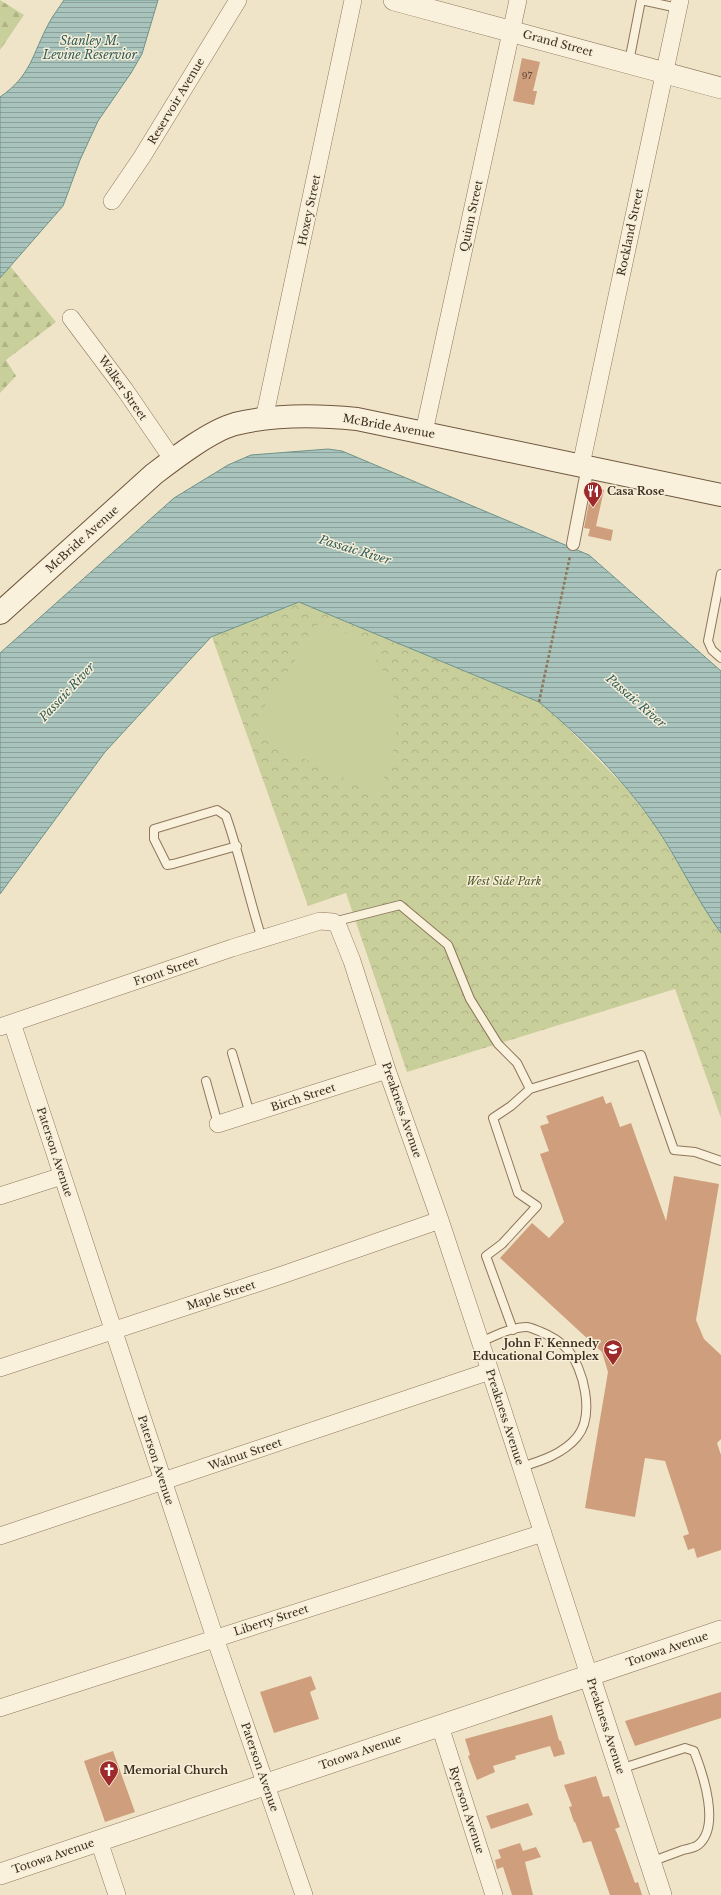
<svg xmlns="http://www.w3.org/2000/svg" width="721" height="1895" font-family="'Libre Baskerville',serif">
	<defs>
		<pattern id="forest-firs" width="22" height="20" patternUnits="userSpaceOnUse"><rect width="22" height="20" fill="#c9cf9b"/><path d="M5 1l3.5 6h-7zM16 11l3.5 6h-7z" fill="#aeb285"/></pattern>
		<pattern id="park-crowns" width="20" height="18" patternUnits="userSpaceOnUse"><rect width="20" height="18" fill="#c9cf9b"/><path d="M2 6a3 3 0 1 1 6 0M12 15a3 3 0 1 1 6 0" fill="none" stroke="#aeb285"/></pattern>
		<pattern id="water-rules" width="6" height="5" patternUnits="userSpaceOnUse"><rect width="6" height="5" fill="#a9c4bc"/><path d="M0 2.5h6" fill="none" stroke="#8ba098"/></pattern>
	</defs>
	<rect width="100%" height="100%" fill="#f0e4c8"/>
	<path fill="url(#forest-firs)" d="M0,0L24,15L0,50Z
		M10,266L56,322L6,360L16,376L0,393V278Z"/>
	<path fill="url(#park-crowns)" d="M299,602L539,702L561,721L626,788L654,824L721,933V1118L675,989L407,1072L346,893L308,906L212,637Z"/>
	<path fill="#c9cf9b" d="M321,620C334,627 349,633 360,643C407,685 405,742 376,793L260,738L255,721Z"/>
	<path fill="url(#water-rules)" stroke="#6f938a" d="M64,0H158L142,54L131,73L98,121L80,160L63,206L0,278V97C32,75 32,54 49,23C53,15 59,8 64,0Z
		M328,449L342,451L589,555L721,671V933C696,899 678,859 654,824C622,778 581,737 539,702L299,602L211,637L105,752L0,894V653L174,498L228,465L251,455Z"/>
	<path fill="#cf9f7d" d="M522,58L540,62L533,91H537L534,105L513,101Z
		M592,487L604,490L596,526L613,530L611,541L588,536L590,529L584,528Z
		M603,1096L606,1104L611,1102L620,1127L631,1123L666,1221L674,1176L719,1184L696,1320L704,1339L721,1355V1439L717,1443L721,1455V1550L697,1558L694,1548L688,1550L683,1536L689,1534L665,1461L645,1458L635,1517L585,1508L608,1372L602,1352L500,1258L532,1223L549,1238L564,1222L540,1154L549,1151L540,1126L549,1123L546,1116Z
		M311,1676L316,1689L310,1692L319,1719L274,1733L260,1692Z
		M721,1692V1718L635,1746L625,1721Z
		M552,1715L559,1740L561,1741L565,1754L554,1757L550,1746L515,1756L516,1759L493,1766L495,1772L477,1780L468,1756L470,1755L465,1739Z
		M113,1751L135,1812L105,1822L84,1761Z
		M596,1776L603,1797L609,1796L620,1827L615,1829L617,1833L635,1883L638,1882L642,1895H610L591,1841L583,1843L575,1822H574L569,1807L572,1806L564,1785Z
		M528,1803L533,1815L491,1829L486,1816Z
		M520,1843L523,1851L536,1847L541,1857L525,1862L533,1895H512L503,1867L497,1869L495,1860L501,1858L498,1850Z"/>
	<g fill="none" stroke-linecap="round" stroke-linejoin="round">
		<g stroke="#8d765c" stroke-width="10">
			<path id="service" d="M629,62L641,0L678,8
				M721,574L708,641L712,650L721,658
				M237,846L173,864L167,865L154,839V829L217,810L226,816C240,856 249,898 262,939
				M333,922L400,905L448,945L470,999L498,1044L517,1063L530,1089L511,1106L493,1118L518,1193L537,1206L502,1244L486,1256L513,1330
				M232,1053L250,1114
				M206,1081L218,1124
				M530,1089L641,1055L674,1150L695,1152L721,1161
				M481,1342C494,1336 512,1327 527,1327C531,1327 535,1330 539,1331C549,1335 559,1340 567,1349C584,1368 595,1416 577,1437C563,1454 541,1461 521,1467
				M620,1769L685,1748L694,1751C703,1774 721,1827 698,1845C694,1848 687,1849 683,1850C672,1854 661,1858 651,1862"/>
		</g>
		<g stroke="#8d765c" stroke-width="14">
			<path id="pedestrian" d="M573,544L588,466"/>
		</g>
		<g stroke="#8d765c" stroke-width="18">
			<path id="minor" d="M112,201L142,157L238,0
				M71,318L125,390L173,460
				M264,419L353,0
				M424,432L518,0
				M581,465L680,0
				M12,1023L215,1638L304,1895
				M0,1027L232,948L320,921L333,922L338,926L352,961L387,1070L440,1220L490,1371L589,1675
				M218,1124L387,1070
				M0,1196L62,1176
				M0,1368L282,1275L440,1220
				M0,1536L490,1371
				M0,1708L543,1533
				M440,1726L494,1895
				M99,1841L117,1895"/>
		</g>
		<g stroke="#8d765c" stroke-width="22">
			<path id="tertiary" d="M394,0L721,88
				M589,1675L661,1895
				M0,1874L721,1631"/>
		</g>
		<g stroke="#6f573f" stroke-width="24">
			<path id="secondary" d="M0,613L154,474C175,458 210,431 235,424C275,414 317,415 357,419L721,495"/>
		</g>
		<path stroke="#8d765c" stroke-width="2.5" stroke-dasharray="3 2" stroke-linecap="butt" d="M539,702L570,556"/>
		<use href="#service" stroke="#faf1dc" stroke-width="8"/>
		<use href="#pedestrian" stroke="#faf1dc" stroke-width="12"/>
		<use href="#minor" stroke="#faf1dc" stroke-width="17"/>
		<use href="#tertiary" stroke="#faf1dc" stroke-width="21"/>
		<use href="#secondary" stroke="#faf1dc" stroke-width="22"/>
	</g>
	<defs>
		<g id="restaurant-pin" transform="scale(1)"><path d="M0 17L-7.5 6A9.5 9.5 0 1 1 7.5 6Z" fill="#9e2a2b" stroke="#f7eed8"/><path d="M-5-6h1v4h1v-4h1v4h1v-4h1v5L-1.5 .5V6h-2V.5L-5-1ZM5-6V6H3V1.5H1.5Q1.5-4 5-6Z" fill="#fff"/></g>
		<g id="school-pin" transform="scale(1)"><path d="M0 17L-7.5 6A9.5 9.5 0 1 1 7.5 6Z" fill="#9e2a2b" stroke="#f7eed8"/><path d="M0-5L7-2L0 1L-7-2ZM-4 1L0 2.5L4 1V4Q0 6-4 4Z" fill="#fff"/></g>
		<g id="church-pin" transform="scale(1)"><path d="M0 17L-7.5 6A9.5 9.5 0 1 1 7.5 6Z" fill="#9e2a2b" stroke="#f7eed8"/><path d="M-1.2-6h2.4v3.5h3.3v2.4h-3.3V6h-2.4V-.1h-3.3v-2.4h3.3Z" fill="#fff"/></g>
	</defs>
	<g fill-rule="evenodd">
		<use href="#restaurant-pin" x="593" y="491"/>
		<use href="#school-pin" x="613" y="1349"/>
		<use href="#church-pin" x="109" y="1770"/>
	</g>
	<g text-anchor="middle" stroke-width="3" stroke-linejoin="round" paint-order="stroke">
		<g font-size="9" fill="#624a37">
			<text x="527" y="79">97</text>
		</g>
		<g font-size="11" fill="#3d2e20" stroke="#f7eed8">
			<text transform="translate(558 43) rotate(15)" y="4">Grand Street</text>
			<text transform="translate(176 101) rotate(-59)" y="4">Reservoir Avenue</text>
			<text transform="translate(309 210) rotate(-78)" y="4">Hoxey Street</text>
			<text transform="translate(471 216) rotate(-78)" y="4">Quinn Street</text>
			<text transform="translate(630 232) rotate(-78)" y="4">Rockland Street</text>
			<text transform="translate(123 388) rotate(55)" y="4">Walker Street</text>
			<text transform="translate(389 426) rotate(10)" y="4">McBride Avenue</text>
			<text transform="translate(82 539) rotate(-42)" y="4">McBride Avenue</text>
			<text transform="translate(166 971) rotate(-19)" y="4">Front Street</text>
			<text transform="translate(303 1097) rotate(-18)" y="4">Birch Street</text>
			<text transform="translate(402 1110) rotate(71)" y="4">Preakness Avenue</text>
			<text transform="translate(55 1152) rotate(72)" y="4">Paterson Avenue</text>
			<text transform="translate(221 1295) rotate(-18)" y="4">Maple Street</text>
			<text transform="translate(505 1417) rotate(72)" y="4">Preakness Avenue</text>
			<text transform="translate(245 1454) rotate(-19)" y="4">Walnut Street</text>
			<text transform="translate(156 1460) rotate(72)" y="4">Paterson Avenue</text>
			<text transform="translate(271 1620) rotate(-18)" y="4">Liberty Street</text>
			<text transform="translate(667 1649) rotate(-19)" y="4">Totowa Avenue</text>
			<text transform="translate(606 1726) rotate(72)" y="4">Preakness Avenue</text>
			<text transform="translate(360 1752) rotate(-19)" y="4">Totowa Avenue</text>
			<text transform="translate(260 1767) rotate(71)" y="4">Paterson Avenue</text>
			<text transform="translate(467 1810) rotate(72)" y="4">Ryerson Avenue</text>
			<text transform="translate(53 1856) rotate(-19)" y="4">Totowa Avenue</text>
		</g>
		<g font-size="11" font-weight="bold" fill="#3d2e20" stroke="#f7eed8" text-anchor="start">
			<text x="607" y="495">Casa Rose</text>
			<text x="599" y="1347" text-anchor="end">John F. Kennedy<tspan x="599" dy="13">Educational Complex</tspan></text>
			<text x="123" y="1774">Memorial Church</text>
		</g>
		<g font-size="11" font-style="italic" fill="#4d5a26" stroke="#f7eed8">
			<text x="504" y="885">West Side Park</text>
		</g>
		<g font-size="12" font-style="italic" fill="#2f5d5a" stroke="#f7eed8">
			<text x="90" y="45">Stanley M.<tspan x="90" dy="14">Levine Reservior</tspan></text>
			<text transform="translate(355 550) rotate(17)" y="4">Passaic River</text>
			<text transform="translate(67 692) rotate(-47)" y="4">Passaic River</text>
			<text transform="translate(636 701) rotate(41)" y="4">Passaic River</text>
		</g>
	</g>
</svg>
